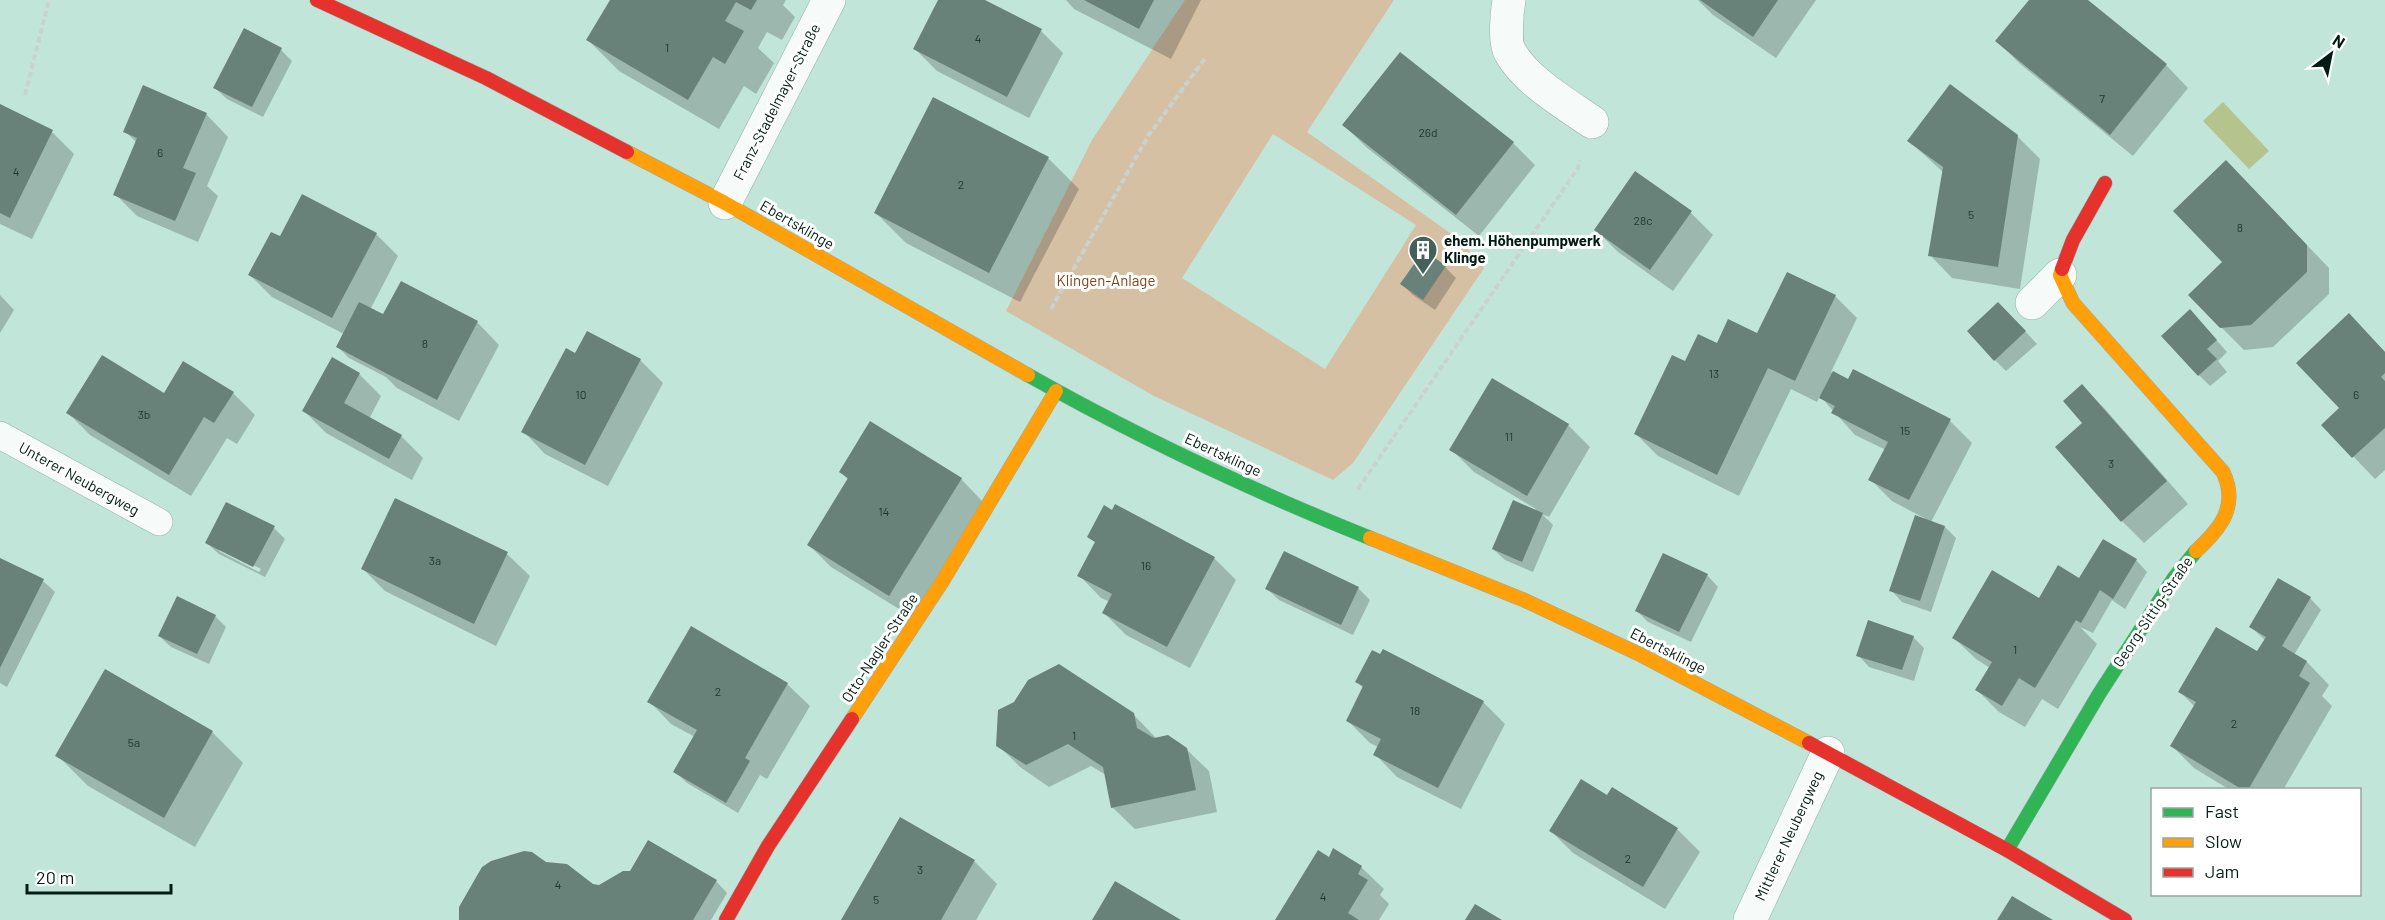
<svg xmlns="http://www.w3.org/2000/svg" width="2385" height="920" font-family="Barlow,sans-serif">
	<rect width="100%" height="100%" fill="#c2e5da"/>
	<path fill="#d5c0a4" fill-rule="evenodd" d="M1185,0H1394L1307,132L1460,240L1484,268L1353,463L1333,480L1154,396L1006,311L1092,140ZM1273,134L1416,225L1325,369L1182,278Z"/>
	<path fill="#b5c38c" d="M2223,102L2269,151L2249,169L2203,121Z"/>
	<path fill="#0003" fill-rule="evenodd" d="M612,0H786L783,5L795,17L782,40L767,32L758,48L774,63L756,94L744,86L719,129L619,71L588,40Z
		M940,0H981L1041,31L1063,53L1029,118L937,71L915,49Z
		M1066,0H1201L1171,59L1074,9Z
		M1698,0H1816L1776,58L1713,15Z
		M2031,0H2086L2166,65L2188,88L2133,156L2019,63L1997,41Z
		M281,50L292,61L263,117L227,99L215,88Z
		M0,106L52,132L74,154L32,239L0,224Z
		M206,114L228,137L207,186L218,196L198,242L137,216L115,194L137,143L125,131Z
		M1344,125L1513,143L1535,165L1479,236L1366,147Z
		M2017,136L2040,159L2020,289L1952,278L1930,255L1943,172L1909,141Z
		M1048,158L1079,189L1020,302L906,243L876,213Z
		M1636,173L1691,213L1713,235L1673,291L1618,252L1596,230Z
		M2248,184L2329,268V294L2273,347L2244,350L2221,327L2224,262Z
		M376,234L398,256L370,310L390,320L477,322L499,345L459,421L397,388L386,377L349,358L338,347L344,334L272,297L250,275L281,238Z
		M1445,267L1456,278L1435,310L1413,295L1402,284Z
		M0,295L14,310L0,333Z
		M1835,296L1857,318L1831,372L1950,421L1972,443L1931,522L1945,527L1956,538L1931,612L1902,602L1891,590L1926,519L1892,501L1870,479L1886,450L1855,435L1820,396L1817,402L1791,389L1739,496L1658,456L1636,434L1686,363L1718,345L1758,335Z
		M2010,315L2037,344L2006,371L1995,360Z
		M2349,315L2385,352V470L2375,479L2323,425L2341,408Z
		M2201,323L2227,352L2218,361L2227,372L2210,386L2199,375Z
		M587,333L640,360L663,383L608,486L545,454L523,431L576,355Z
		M359,374L381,396L369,419L401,436L423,458L412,480L326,433L304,411Z
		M2082,386L2104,408L2188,504L2144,543L2122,521L2084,423Z
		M233,393L255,415L237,444L227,438L191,496L90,435L68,413L164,395Z
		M870,423L961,479L983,502L912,617L831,567L809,545L848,480L841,472Z
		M1568,425L1590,447L1549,517L1542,514L1553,525L1533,572L1505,560L1493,549L1536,509L1474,472L1451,449Z
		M396,500L507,554L530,576L496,646L385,591L363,569Z
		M1113,512L1214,558L1236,580L1190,668L1126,635L1104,613L1110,602L1101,598L1079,575L1096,543L1089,536Z
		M274,528L285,539L265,577L219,554L207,543ZM219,548L261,569L259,572L219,551Z
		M1285,553L1358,588L1370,600L1353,635L1279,600L1267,589Z
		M0,559L43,581L55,592L7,687L0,683Z
		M2136,560L2147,572L2125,609L2112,600L2093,633L2080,627L2097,644L2058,709L2042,699L2025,727L1999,712L1977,690L1990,668L1976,659L1953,637L2047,605L2079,580Z
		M1707,575L1718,587L1691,642L1648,622L1637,611Z
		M2310,598L2321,610L2294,655L2307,662L2329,685L2322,696L2332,706L2283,790H2230L2194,768L2172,746L2195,707L2179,691L2257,653L2265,640L2251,627Z
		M215,616L226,627L209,664L171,647L159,636Z
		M692,628L787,684L810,706L767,779L760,775L738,813L687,783L675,772L695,737L671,724L649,701Z
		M1913,637L1924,648L1914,681L1869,667L1858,655Z
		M1357,682L1483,702L1505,724L1461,809L1397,777L1375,754L1378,747L1370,743L1347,720L1364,689Z
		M1133,714L1157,739L1186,749L1209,771L1217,812L1135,829L1112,807L1106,775L1091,766L1049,787L1020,767L998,745Z
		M212,732L243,763L195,847L88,786L57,755Z
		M1612,789L1678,830L1700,852L1665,909L1573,853L1551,831L1607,797Z
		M901,819L974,861L997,884L976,920H843Z
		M1329,859L1361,867L1384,889L1380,895L1389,904L1379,920H1277Z
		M545,864L592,886L716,881L727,893L711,920H461Z"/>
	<path fill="#68827a" d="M610,0H757L751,10L736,2L725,21L744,31L725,64L713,57L688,100L586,40Z
		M938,0H985L1042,29L1007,97L913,49Z
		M1084,0H1154L1139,29Z
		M1700,0H1778L1753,37Z
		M2029,0H2088L2167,64L2110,135L1995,41Z
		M244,28L282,48L252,107L213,88Z
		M1400,52L1514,142L1456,215L1342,125Z
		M1950,84L2018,135L1998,267L1928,256L1943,167L1907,141Z
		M143,85L207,113L183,168L196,173L175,221L113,195L137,138L123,132Z
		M933,97L1049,157L989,273L874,213Z
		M0,104L53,130L10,218L0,213Z
		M2226,160L2307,245V272L2251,325L2220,328L2188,295L2222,262L2173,211Z
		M1635,171L1692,211L1650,270L1594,230Z
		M302,194L377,233L332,318L248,275L271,232L280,236Z
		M1424,250L1446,266L1423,300L1400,284Z
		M1787,272L1836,295L1795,381L1768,368L1717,475L1634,434L1672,355L1685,361L1698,334L1717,343L1728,319L1757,333Z
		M401,281L478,321L437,400L336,347L359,302L383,314Z
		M1998,302L2026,331L1994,361L1967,331Z
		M2190,309L2217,340L2207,349L2217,359L2198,376L2161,336Z
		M2349,313L2385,352V373L2381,377L2385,381V428L2352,458L2321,425L2339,408L2296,363Z
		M587,331L641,359L585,465L521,432L566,348L575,353Z
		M102,355L164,393L183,361L234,392L214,423L204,417L169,475L66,413Z
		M332,357L360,373L344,403L402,435L389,459L302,411Z
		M1853,369L1951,419L1909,500L1868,480L1888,442L1831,413L1835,406L1819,398L1833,371L1848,379Z
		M1492,378L1569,424L1527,496L1449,450Z
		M2082,384L2167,481L2121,522L2055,447L2082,423L2063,401Z
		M870,421L962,478L889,596L807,545L848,478L839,472Z
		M395,498L508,552L474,624L361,569Z
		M1513,500L1543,513L1522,562L1492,549Z
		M226,502L275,526L253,567L205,543Z
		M1115,504L1215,557L1167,647L1102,613L1112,594L1077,576L1095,542L1087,537L1104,505L1112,510Z
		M1915,515L1945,526L1920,601L1889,591Z
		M2103,539L2137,559L2113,599L2100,590L2081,623L2076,620L2035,688L2019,678L2002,706L1975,690L1992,662L1952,638L1992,570L2039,598L2058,565L2079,578Z
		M1284,551L1359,587L1341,625L1265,589Z
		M1663,553L1708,574L1679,632L1635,611Z
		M0,558L44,579L0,668Z
		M2278,578L2311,597L2282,646L2307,661L2299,676L2310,683L2248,790H2243L2170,746L2196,702L2178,692L2216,627L2257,651L2266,637L2249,627Z
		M177,596L216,615L197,654L158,636Z
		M1868,620L1914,636L1902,670L1856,656Z
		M691,626L788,683L745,758L750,761L726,803L673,772L697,730L647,702Z
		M1383,649L1484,701L1438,788L1373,755L1381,739L1346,721L1363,686L1355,682L1372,650L1380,654Z
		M1059,664L1134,713L1137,728L1154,738L1168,735L1187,748L1196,790L1111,808L1103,767L1068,744L1026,765L996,746L998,710L1014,702L1028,680Z
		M105,669L213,731L164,818L55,756Z
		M1581,779L1607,795L1612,787L1678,828L1643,887L1549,831Z
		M900,817L975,860L941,920H841Z
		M648,840L717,880L693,920H459V907L482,867L491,861L524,851L532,852L546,862L567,864L593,884L599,885L623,871H630Z
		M1333,848L1362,866L1358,874L1368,880L1348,913L1359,920H1275L1318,850L1329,857Z
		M1115,881L1181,920H1092Z
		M2012,896L2053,920H1997Z
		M1475,904L1502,920H1465Z"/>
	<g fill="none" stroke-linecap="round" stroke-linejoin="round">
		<g stroke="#93afa6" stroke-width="28">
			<path id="lane" d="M0,435L159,522"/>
		</g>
		<g stroke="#93afa6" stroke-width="34">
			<path id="street" d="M1509,0C1507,12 1504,42 1510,52C1525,80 1566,104 1592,122
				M725,203L829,0
				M2032,303L2060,275
				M1750,920L1828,753"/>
		</g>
		<g stroke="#93afa6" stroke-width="15">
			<path id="fast" d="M1028,375C1138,437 1253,491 1370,538
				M2007,850L2099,694L2174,578L2196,551"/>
		</g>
		<g stroke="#93afa6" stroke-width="15">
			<path id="slow" d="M627,152L725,203L1028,375
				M2062,269L2060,275L2073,303L2223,472C2239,506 2221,528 2196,551
				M1370,538L1524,600L1641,655L1809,743
				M852,719L942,582L1056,391"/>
		</g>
		<g stroke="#93afa6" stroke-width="15">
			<path id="jam" d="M317,0L486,78L627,152
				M2062,269L2073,240L2105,183
				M1809,743L2007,850L2125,920
				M726,920L768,846L852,719"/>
		</g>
		<path stroke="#c8d3d0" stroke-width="4" stroke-dasharray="6 3" stroke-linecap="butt" d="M25,95L49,0
			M1051,309L1148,136L1206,57
			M1358,489L1578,168L1580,160"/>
		<use href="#lane" stroke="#f6fbf9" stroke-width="27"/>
		<use href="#street" stroke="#f6fbf9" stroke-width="33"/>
		<use href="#fast" stroke="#30b455" stroke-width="14"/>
		<use href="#slow" stroke="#ff9f0a" stroke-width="14"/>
		<use href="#jam" stroke="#e5322d" stroke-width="14"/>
	</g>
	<defs>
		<g id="building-pin" transform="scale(1.5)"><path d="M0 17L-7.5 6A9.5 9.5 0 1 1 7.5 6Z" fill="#45625a" stroke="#fff"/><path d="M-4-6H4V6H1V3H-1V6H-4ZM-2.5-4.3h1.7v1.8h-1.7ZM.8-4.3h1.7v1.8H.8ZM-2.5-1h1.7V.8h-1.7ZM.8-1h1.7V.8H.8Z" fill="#fff"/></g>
	</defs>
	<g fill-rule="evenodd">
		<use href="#building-pin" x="1423" y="250"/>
	</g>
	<g text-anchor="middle" stroke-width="6" stroke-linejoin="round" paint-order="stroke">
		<g font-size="12" fill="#1c362e">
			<text x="978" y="43">4</text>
			<text x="667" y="52">1</text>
			<text x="2102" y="103">7</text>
			<text x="1428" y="137">26d</text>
			<text x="160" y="157">6</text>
			<text x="16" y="176">4</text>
			<text x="961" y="189">2</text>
			<text x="1971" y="219">5</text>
			<text x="1643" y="225">28c</text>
			<text x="2240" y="232">8</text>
			<text x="425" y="348">8</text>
			<text x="1714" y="378">13</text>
			<text x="581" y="399">10</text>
			<text x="2356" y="399">6</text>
			<text x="144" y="419">3b</text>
			<text x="1905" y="435">15</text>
			<text x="1509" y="441">11</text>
			<text x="2111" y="468">3</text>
			<text x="884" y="516">14</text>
			<text x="435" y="565">3a</text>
			<text x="1146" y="570">16</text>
			<text x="2015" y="654">1</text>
			<text x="718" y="696">2</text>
			<text x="1415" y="715">18</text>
			<text x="2234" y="728">2</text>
			<text x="1074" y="740">1</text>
			<text x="134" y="747">5a</text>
			<text x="1628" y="863">2</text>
			<text x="920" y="874">3</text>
			<text x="558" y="889">4</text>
			<text x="1323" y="901">4</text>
			<text x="876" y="904">5</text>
		</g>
		<g font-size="15" fill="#021c15" stroke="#fff">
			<text transform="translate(777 102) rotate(-63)" y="5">Franz-Stadelmayer-Straße</text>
			<text transform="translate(797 225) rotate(30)" y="5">Ebertsklinge</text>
			<text transform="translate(1223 455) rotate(25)" y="5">Ebertsklinge</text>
			<text transform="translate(79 479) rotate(29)" y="5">Unterer Neubergweg</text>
			<text transform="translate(2153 612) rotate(-56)" y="5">Georg-Sittig-Straße</text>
			<text transform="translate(880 648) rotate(-57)" y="5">Otto-Nagler-Straße</text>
			<text transform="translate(1668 651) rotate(27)" y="5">Ebertsklinge</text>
			<text transform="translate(1789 836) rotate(-65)" y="5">Mittlerer Neubergweg</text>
		</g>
		<g font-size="15" font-weight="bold" fill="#021c15" stroke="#fff" text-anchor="start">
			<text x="1444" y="246">ehem. Höhenpumpwerk<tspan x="1444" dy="17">Klinge</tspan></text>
		</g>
		<g font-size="15" fill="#824416" stroke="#fff">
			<text x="1106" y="286">Klingen-Anlage</text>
		</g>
	</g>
	<rect x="2151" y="788" width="210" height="108" fill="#ffffff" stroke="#9aa4a1" stroke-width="1.5"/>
	<rect x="2163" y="808" width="30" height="9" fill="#30b455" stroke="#9aa4a1" stroke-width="1.5"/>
	<text x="2205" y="818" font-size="18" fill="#021c15">Fast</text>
	<rect x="2163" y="838" width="30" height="9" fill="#ff9f0a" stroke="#9aa4a1" stroke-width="1.5"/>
	<text x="2205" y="848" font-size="18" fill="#021c15">Slow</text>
	<rect x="2163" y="868" width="30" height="9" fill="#e5322d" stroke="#9aa4a1" stroke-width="1.5"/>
	<text x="2205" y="878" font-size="18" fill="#021c15">Jam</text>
	<g transform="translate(2331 54) rotate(32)" stroke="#ffffff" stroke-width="4.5" paint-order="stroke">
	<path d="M0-4.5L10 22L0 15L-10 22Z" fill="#021c15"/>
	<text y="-9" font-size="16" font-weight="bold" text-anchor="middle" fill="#021c15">N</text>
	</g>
	<path d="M27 884v9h144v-9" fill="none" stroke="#021c15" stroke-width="3"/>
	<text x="36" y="884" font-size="18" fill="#021c15" stroke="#ffffff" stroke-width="4.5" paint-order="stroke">20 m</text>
</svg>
